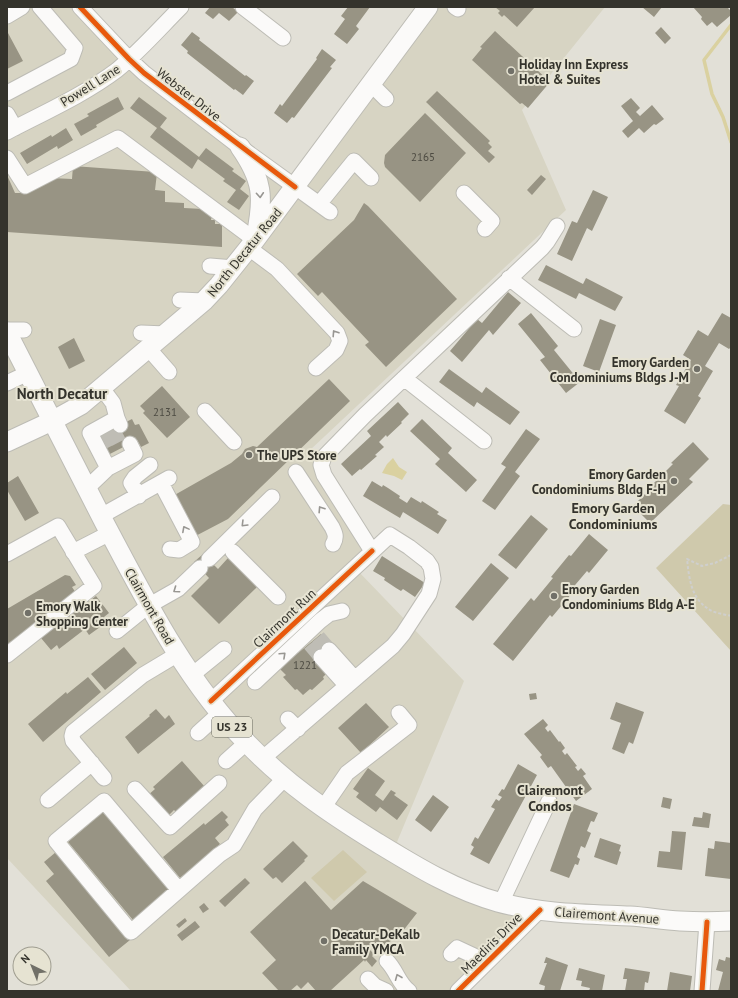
<svg xmlns="http://www.w3.org/2000/svg" width="738" height="998" font-family="'PT Sans',sans-serif">
	<rect width="100%" height="100%" fill="#e2e0d7"/>
	<path fill="#d7d4c3" d="M7,7H86L129,60L294,188L437,7H605L522,110L566,210L309,451L373,548L357,570L464,681L397,842L461,885L540,910L460,991H131L7,858Z"/>
	<path fill="#cfc9ac" d="M723,504L731,505V651L656,568Z
		M343,850L367,872L334,901L311,878Z"/>
	<path fill="#dad1a0" d="M393,458L399,467L407,472L402,480L394,476L382,473L387,464Z"/>
	<g fill="none" stroke-linecap="round" stroke-linejoin="round">
		<path stroke="#dad1a0" stroke-width="3.5" d="M731,25L704,60L712,94L723,117L731,142"/>
	</g>
	<path fill="#989484" d="M210,7H232L238,12L229,21L219,13L213,19L205,13Z
		M348,7H370L356,26L359,29L347,44L334,34L345,19L341,16Z
		M495,7H535L517,27L504,15L502,17L498,13L500,11Z
		M642,7H662L654,17Z
		M693,7H722L723,8L727,7L731,11V15L717,27L712,22L707,26L701,19L702,17Z
		M661,27L671,38L665,44L655,33Z
		M495,31L550,82L528,108L522,103L520,104L472,60L482,48L480,47Z
		M192,32L200,38L199,40L245,76L246,75L254,81L243,95L235,89L234,90L187,53L188,51L181,45Z
		M8,33L23,61L7,69V34Z
		M322,49L336,60L330,67L332,68L294,118L292,117L287,123L274,113L280,104L282,106L317,59L316,58Z
		M437,91L490,141L488,143L492,147L488,151L495,157L489,163L426,102Z
		M118,97L124,109L96,125L97,127L81,136L74,124L89,116L87,114Z
		M139,97L167,118L160,127L199,157L206,148L234,169L232,171L246,181L240,189L249,196L239,210L227,202L236,190L223,181L225,179L198,159L192,169L150,137L157,128L130,108Z
		M631,98L640,108L636,112L640,116L652,105L664,119L656,125L654,124L644,133L639,128L628,138L622,131L633,121L621,106Z
		M425,113L466,153L420,202L385,167L384,163L385,155Z
		M66,128L73,140L58,149L57,146L27,164L20,153L51,135L52,137Z
		M73,166L155,172L157,173L155,190L165,191V202L184,203V208L203,209L212,216L211,220H215V224H222V247L7,232V175L15,193H22L51,178L72,179Z
		M541,175L546,179L532,195L527,190Z
		M593,190L608,197L592,231L587,228L572,261L557,254L572,221L577,223Z
		M364,203L368,206L457,299L386,367L365,345L369,342L322,292L318,296L297,274L354,220Z
		M546,265L583,284L586,278L623,297L615,311L579,293L576,299L538,280Z
		M508,292L521,303L493,335L489,330L462,362L450,351L477,319L482,323Z
		M531,313L558,346L554,350L580,382L566,393L540,360L545,357L518,324Z
		M722,313L731,318V347L729,349L719,343L705,366L713,371L698,396L701,398L685,424L664,411L679,386L676,385L691,360L683,355L698,330L708,336Z
		M600,319L616,325L599,372L583,366Z
		M74,338L85,361L69,369L58,347Z
		M449,369L482,393L486,387L520,412L510,425L477,402L474,407L439,382Z
		M329,379L350,401L228,519L186,541L164,501L231,463L242,454L245,449L253,446L257,447Z
		M162,386L190,417L167,438L143,413L145,411L140,406Z
		M398,402L409,414L401,422L402,423L387,437L386,435L379,442L384,447L375,455L377,456L361,470L360,469L352,476L341,464L371,436L367,431Z
		M132,419L135,425L139,424L149,443L141,447L137,440L106,456L96,437Z
		M422,419L452,448L448,453L477,480L466,492L435,464L440,459L410,431Z
		M526,429L540,439L515,472L520,476L495,510L482,501L506,467L501,464Z
		M693,442L709,459L689,479L693,482L650,523L633,506L655,484L654,483L673,464L671,463Z
		M18,476L39,513L25,521L7,490V483Z
		M372,481L382,487L383,485L388,488L400,496L399,498L407,503L411,497L421,503L422,501L439,512L437,514L447,520L438,534L403,512L400,518L363,496Z
		M531,515L548,529L516,569L498,555Z
		M589,534L608,550L589,573L587,571L570,591L572,593L552,617L550,615L513,661L493,644L531,598L534,601L553,578L551,577L569,555L571,556Z
		M203,554L218,569L228,558L257,587L219,624L191,596L209,578L194,562Z
		M382,556L425,583L415,597L403,589L401,591L396,588L384,580L385,578L373,571Z
		M491,563L509,578L473,621L455,607Z
		M65,575L70,576L76,585L72,587L78,596L41,618L44,622L7,644V609Z
		M96,596L109,613L104,617L107,622L89,635L85,629L59,649L57,645L51,650L41,638Z
		M321,634L333,646L330,670L323,677L324,679L312,690L310,689L303,695L297,689L295,690L283,677L286,675L280,669L289,660L287,658L295,650L298,653Z
		M124,647L137,663L105,690L91,674Z
		M88,677L101,692L43,742L28,724L66,692L67,694Z
		M536,693L537,699L530,700L529,694Z
		M616,702L644,712L633,744L629,742L624,754L612,749L621,723L610,719Z
		M366,703L389,727L361,753L338,728Z
		M156,709L165,719L169,715L175,724L138,754L125,737L150,716L149,715Z
		M543,719L548,725L545,728L548,732L550,730L559,742L560,741L565,748L562,751L565,755L567,753L577,766L575,767L578,771L581,768L586,774L583,776L592,789L576,801L551,766L548,768L540,757L542,755L524,734Z
		M182,761L205,787L176,812L174,810L167,817L147,796L155,789L153,787Z
		M518,764L537,775L489,864L470,854L474,847L471,845L475,837L478,839L495,809L491,807L496,799L499,801L502,797L498,795L502,789L504,790Z
		M368,768L385,781L375,795L383,801L391,790L396,793L394,795L408,805L397,820L380,807L376,812L356,797L359,793L353,789Z
		M433,795L449,807L431,832L415,820Z
		M663,797L672,799L670,809L661,807Z
		M574,804L598,813L594,822L591,821L587,831L591,833L585,848L581,846L577,857L580,859L578,865L575,864L569,878L550,871Z
		M104,811L170,889L133,920L68,842Z
		M222,811L228,817L225,820L229,825L215,838L220,844L180,878L163,857L204,823L205,825Z
		M703,812L711,814L709,828L692,826L694,817L702,818Z
		M672,831L686,832L682,870L657,867L659,851L670,852Z
		M600,838L621,845L619,851L621,852L617,865L594,857Z
		M293,841L308,856L304,860L305,861L282,883L276,877L273,879L263,869Z
		M715,841L731,843L730,851H731V879L705,876L708,848L714,849Z
		M56,852L130,940L109,957L46,881L54,874L44,862Z
		M245,878L250,883L225,907L219,901Z
		M305,881L331,910L363,881L417,913L399,936L378,949L366,946L374,954L372,956L377,961L372,967L366,960L365,962L364,960L330,991H316L308,982L301,989L297,985L290,991H279L262,973L276,960L250,932Z
		M204,903L209,909L203,913L199,907Z
		M185,918L187,921L179,928L176,925Z
		M195,921L200,927L182,941L177,935Z
		M546,957L568,965L560,991H544L545,986L539,984L547,963H544Z
		M726,957L731,958V991H718L723,972L716,970L719,959L725,961Z
		M579,968L605,975L602,991H589L590,988L581,986L582,981L576,980Z
		M625,968L650,972L648,983L645,982L644,991H625L627,979H623Z
		M670,972L692,976L690,991H667Z"/>
	<g fill="none" stroke-linecap="round" stroke-linejoin="round">
		<path stroke="#bfbdb5" stroke-width="15" stroke-dasharray="15 8" stroke-linecap="butt" d="M112,429L122,448
			M100,435L110,455
			M318,637L329,650
			M310,644L321,657"/>
		<g stroke="#bdbcb5" stroke-width="17">
			<path id="minor" d="M80,7L129,59L144,73L240,147L330,212
				M243,7L283,38
				M455,7L458,9
				M7,16L22,7
				M371,84L386,99
				M7,93L71,59L75,48L40,7
				M7,114L15,128
				M7,132C43,113 84,95 117,70C140,51 160,28 181,7
				M7,158L25,186L118,138L255,240
				M464,193L492,221L485,229
				M319,204L354,161L371,178
				M249,248L277,269L337,333L340,341L336,350L316,368
				M210,266L234,268
				M509,278L574,329
				M180,300L204,301
				M7,330H24
				M141,333L166,334
				M148,348L169,372
				M404,378L484,441
				M7,383L28,373
				M101,387L113,403L117,418L120,425
				M205,411L234,442
				M108,468L90,433L117,418
				M296,472L332,527C335,533 337,537 333,544
				M161,483L192,542L179,550L170,549
				M87,488L108,468L135,454L130,444
				M139,496L131,483L135,477L150,465
				M101,516L169,478
				M372,551L324,475L321,465L324,457L365,415L542,248L547,242L557,226
				M73,552L110,533
				M233,552L278,597
				M7,554L58,526L94,586L7,655
				M209,559L272,497
				M117,631L148,606L178,589L200,568
				M329,650L355,679
				M321,657L347,686
				M192,675L224,649
				M255,682L320,621L329,614L342,611
				M211,701L390,535L409,547L427,561L431,567L433,579L429,594L403,634L393,646L262,759
				M288,719L298,729
				M198,733L220,713
				M226,761L246,743
				M104,778L73,741L72,736L73,732L143,675L178,654
				M135,789L170,827L219,783
				M48,800L92,763
				M323,808L347,773L409,725L399,713
				M179,890L104,801L56,841L131,932L219,855L234,845L255,809L284,779
				M501,903L549,801
				M451,954L457,948L487,962
				M387,961C397,971 398,983 409,991
				M368,979L375,986L386,991
				M458,991L540,910
				M702,991L707,922"/>
		</g>
		<g stroke="#bdbcb5" stroke-width="21">
			<path id="major" d="M240,147C263,180 264,197 256,236
				M7,332C39,395 71,458 104,522C145,599 185,680 247,743C285,783 329,813 376,842C414,865 454,890 498,902C541,914 586,914 630,916C646,917 663,920 680,921C697,922 714,922 731,921
				M7,442L52,421L81,405L204,301L219,285L255,240L428,7"/>
		</g>
		<path stroke="#cfcfcd" stroke-width="2" stroke-dasharray="3 2" stroke-linecap="butt" d="M731,555L715,563L702,566L687,559C689,578 691,597 707,608C713,613 723,614 731,616"/>
		<use href="#minor" stroke="#fbfaf9" stroke-width="15"/>
		<use href="#major" stroke="#fbfaf9" stroke-width="19"/>
		<g stroke="#e6e3d2" stroke-width="8">
			<path id="cycleway" d="M80,7L129,59L144,73L295,187
				M211,701L372,551
				M458,991L540,910
				M702,991L707,922"/>
		</g>
		<use href="#cycleway" stroke="#e8590c" stroke-width="5"/>
	</g>
	<defs><path id="oneway-chevron" d="M-2-3.5L2.5 0L-2 3.5" fill="none" stroke-width="1.6" stroke-linecap="round" stroke-linejoin="round"/></defs>
	<g stroke="#989692">
		<use href="#oneway-chevron" transform="translate(260 195) rotate(86)"/>
		<use href="#oneway-chevron" transform="translate(335 333) rotate(-123)"/>
		<use href="#oneway-chevron" transform="translate(321 509) rotate(-123)"/>
		<use href="#oneway-chevron" transform="translate(244 524) rotate(135)"/>
		<use href="#oneway-chevron" transform="translate(185 529) rotate(-118)"/>
		<use href="#oneway-chevron" transform="translate(176 590) rotate(145)"/>
		<use href="#oneway-chevron" transform="translate(283 655) rotate(-43)"/>
		<use href="#oneway-chevron" transform="translate(398 977) rotate(-112)"/>
	</g>
	<g fill="#717068" stroke="#e6e3d2" stroke-width="1.5">
		<circle cx="511" cy="71" r="4"/>
		<circle cx="697" cy="369" r="4"/>
		<circle cx="249" cy="455" r="4"/>
		<circle cx="674" cy="481" r="4"/>
		<circle cx="554" cy="596" r="4"/>
		<circle cx="28" cy="613" r="4"/>
		<circle cx="324" cy="941" r="4"/>
	</g>
	<g text-anchor="middle" stroke-width="4" stroke-linejoin="round" paint-order="stroke">
		<g font-size="11" fill="#4d4b42">
			<text x="423" y="161">2165</text>
			<text x="165" y="416">2131</text>
			<text x="305" y="669">1221</text>
		</g>
		<rect fill="#e6e3d2" stroke="#69685e" stroke-width="1" x="212" y="717" width="40" height="20" rx="3"/>
		<g font-size="12" font-weight="bold" fill="#34332c">
			<text x="232" y="731">US 23</text>
		</g>
		<g font-size="13" font-weight="bold" fill="#34332c" stroke="#e6e3d2" text-anchor="start">
			<text x="519" y="69">Holiday Inn Express<tspan x="519" dy="15">Hotel &amp; Suites</tspan></text>
			<text x="689" y="367" text-anchor="end">Emory Garden<tspan x="689" dy="15">Condominiums Bldgs J-M</tspan></text>
			<text x="257" y="460">The UPS Store</text>
			<text x="666" y="479" text-anchor="end">Emory Garden<tspan x="666" dy="15">Condominiums Bldg F-H</tspan></text>
			<text x="562" y="594">Emory Garden<tspan x="562" dy="15">Condominiums Bldg A-E</tspan></text>
			<text x="36" y="611">Emory Walk<tspan x="36" dy="15">Shopping Center</tspan></text>
			<text x="332" y="939">Decatur-DeKalb<tspan x="332" dy="15">Family YMCA</tspan></text>
		</g>
		<g font-size="13" fill="#34332c" stroke="#e6e3d2">
			<text transform="translate(90 85) rotate(-32)" y="5">Powell Lane</text>
			<text transform="translate(189 94) rotate(38)" y="5">Webster Drive</text>
			<text transform="translate(244 252) rotate(-51)" y="5">North Decatur Road</text>
			<text transform="translate(150 606) rotate(60)" y="5">Clairmont Road</text>
			<text transform="translate(284 618) rotate(-43)" y="5">Clairmont Run</text>
			<text transform="translate(607 915) rotate(4)" y="5">Clairemont Avenue</text>
			<text transform="translate(491 943) rotate(-45)" y="5">Maediris Drive</text>
		</g>
		<g font-size="14" font-weight="bold" fill="#34332c" stroke="#e6e3d2">
			<text x="613" y="513">Emory Garden<tspan x="613" dy="16">Condominiums</tspan></text>
			<text x="550" y="795">Clairemont<tspan x="550" dy="16">Condos</tspan></text>
		</g>
		<g font-size="15" font-weight="bold" fill="#34332c" stroke="#e6e3d2">
			<text x="62" y="399">North Decatur</text>
		</g>
	</g>
	<rect width="738" height="998" fill="none" stroke="#34332c" stroke-width="16"/>
	<g transform="translate(32 966) rotate(317)"><circle r="19" fill="#e6e3d2" stroke="#9f9d90"/>
	<path d="M0-3L7 15L0 10L-7 15Z" fill="#717068"/>
	<text y="-6" font-size="11" font-weight="bold" text-anchor="middle" fill="#34332c">N</text>
	</g>
</svg>
